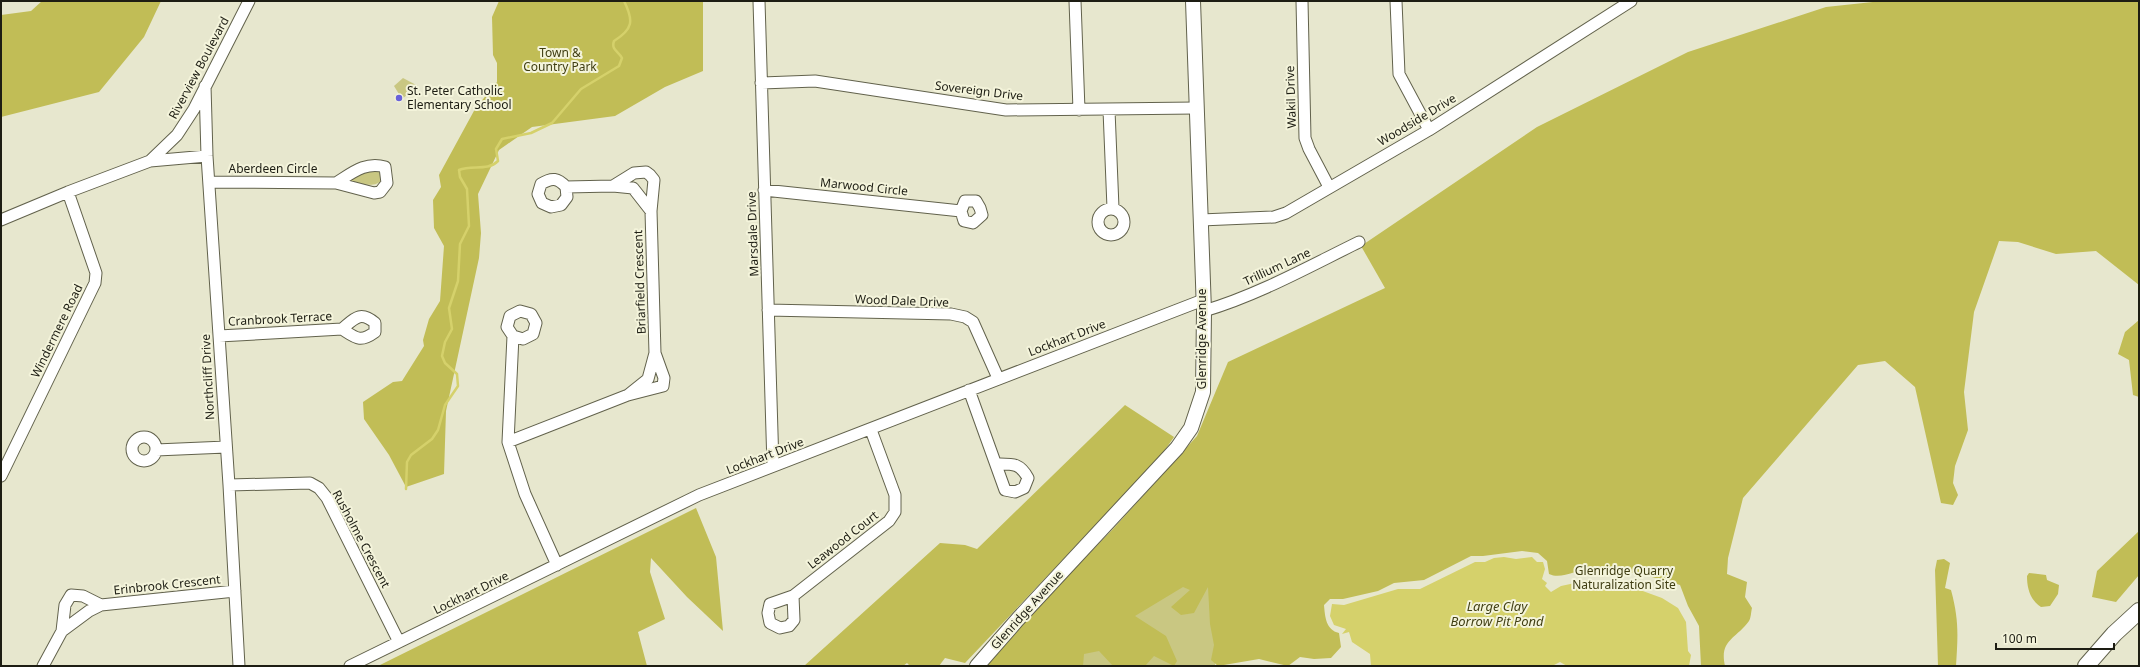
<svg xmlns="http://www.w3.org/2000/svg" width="2140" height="667" font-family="'Noto Sans',sans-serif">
	<rect width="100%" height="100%" fill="#e7e7ce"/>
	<path fill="#c9c782" d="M403,78L418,86L402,99L394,86Z
		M379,169L382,179C377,189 358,184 348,180L349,176Z
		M1215,547V666H1041Z"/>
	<path fill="#c1bd56" d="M42,1H161L144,37L99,92L1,117V15L31,11Z
		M499,1H703V71L665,87L615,116L532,127L499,150L478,194L481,233L479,258L446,411L444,474L406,487L389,455L364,419L363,402L393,382L402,381L424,346L423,340L429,319L440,301L444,246L434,228L433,200L441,187L439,175L475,109L497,82V63L493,55L492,17Z
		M1882,1H2139V285L2096,251L2056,254L2018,242L1999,241L1974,312L1964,392L1968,430L1955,466L1953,483L1958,495L1953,505L1941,503L1915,387L1885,361L1858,365L1743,498L1728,558L1727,574L1747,582L1745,597L1752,608C1751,612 1751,618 1749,621C1736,639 1719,640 1725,666H1701L1699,626L1688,606L1680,585C1652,576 1620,568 1590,569C1576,569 1562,580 1549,574L1547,561L1538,553L1522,551L1483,556H1471L1424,580L1394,583L1378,591L1343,599H1330L1324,605C1325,617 1326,630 1339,633L1341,647L1331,658L1314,659L1300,657L1288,666L1259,659L1218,666L1211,660L1214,645L1210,624L1208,587L1194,613L1181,615L1171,607L1190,590L1183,587L1135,616L1166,636L1177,661L1174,666L1154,656L1145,666H1113L1099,651L1084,654L1083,666H987L1014,631L1113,529L1197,436L1228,362L1385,288L1361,246L1537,127L1688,52L1826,7Z
		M2139,320V397L2133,395L2129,360L2118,354L2125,332Z
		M1125,405L1174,437L1160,457L965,663L945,658L939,666H910L907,663L903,666H804L940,543L965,545L977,549Z
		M696,508L716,557L723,631L687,597L651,558L650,572L665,619L638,632L647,666H378Z
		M2139,531V575L2116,602L2092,597L2097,571Z
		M1944,559L1950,563L1945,588L1951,590C1959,620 1958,635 1956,666H1938L1935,570L1937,560Z
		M2029,573L2046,575L2047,580L2059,585L2058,594L2050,606L2041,607C2030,600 2027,588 2027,576Z"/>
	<path fill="#d5d16b" d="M1504,557L1516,559L1532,557L1537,562H1543L1545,569L1542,579L1547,583L1545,586L1551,592L1561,586L1589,580L1629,586L1662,598L1678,608L1686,622L1688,651L1691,655L1689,666H1567L1560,662L1552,666H1371L1370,654L1352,642L1349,632L1342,634L1346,629L1334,625L1330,616L1332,604L1344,605L1398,589H1420L1475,562H1485L1494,558Z"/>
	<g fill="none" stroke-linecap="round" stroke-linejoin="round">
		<path stroke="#d5d16b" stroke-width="2.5" d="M406,489L407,462L411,455L432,439L438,430L445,405L458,386L457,374L445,363L442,356L445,342L452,329L449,308L458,281L460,244L469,226L467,189L460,177L459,170C472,164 487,172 498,161L496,149L502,139L531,133L552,123L581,89L619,66L622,58C618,51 611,50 614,41C633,29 634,21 624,1"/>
		<g stroke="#62624c" stroke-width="13">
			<path id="minor" d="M759,1L773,466
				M1075,1L1079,110
				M1302,1L1305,138L1309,149L1329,187
				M1396,1L1399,74L1429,130
				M761,83L815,81L1006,110L1196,108
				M205,86L207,156L229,485L239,666
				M1109,110L1113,208
				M150,161L177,135L194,109L249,1
				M209,182L336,183L374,193L380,192L387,183L385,167C366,161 352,173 336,183
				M613,186L634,173L646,172L650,175L654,180L651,211L655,353L648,379L628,395
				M566,187L567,197L561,205L551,207L542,203L538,194L541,184C552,177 558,178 566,187L613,186L633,188L651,211
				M764,190L961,211L965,201H976L980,208L982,215L973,223L964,221L961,211
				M1098 222a13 13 0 1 1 26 0a13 13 0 1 1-26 0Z
				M1,220L68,192L150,161L207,156
				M1201,220L1274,217L1286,213L1429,130L1631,1
				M768,310L951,314L965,317L973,322L998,378
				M1204,311C1258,295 1308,267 1359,242
				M219,336L342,329C356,338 360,343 375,332V323C360,310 354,319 342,329
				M513,336L523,339L533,334L536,323L531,314L520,311L510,316L507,327L513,336L508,442L525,494L557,565
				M969,390L1005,490L1015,492L1024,488L1028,478C1020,463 1013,464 997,464
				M132 449a12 12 0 1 1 24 0a12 12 0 1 1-24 0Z
				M508,442L628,395L663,386L664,378L655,353
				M156,450L226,447
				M1,476L95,283L96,273L68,192
				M229,485L310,483L319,488L327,498L399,642
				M793,596L794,620L789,626L780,628L770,623L768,613L770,604L793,596L889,521L895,512V495L871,430
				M62,631L89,611L101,605L235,591
				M43,666L62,631L65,605L71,595L83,596L101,605
				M350,666L699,495L1203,300"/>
		</g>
		<g stroke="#62624c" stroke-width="16">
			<path id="major" d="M977,666L1018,619L1177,448L1191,428L1203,392L1204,311L1193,1"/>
		</g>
		<g stroke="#62624c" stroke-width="18">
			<path id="highway" d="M2086,666L2114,634L2139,611"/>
		</g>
		<use href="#minor" stroke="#fff" stroke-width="11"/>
		<use href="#major" stroke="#fff" stroke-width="14"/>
		<use href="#highway" stroke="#fff" stroke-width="16"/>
	</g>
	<circle fill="#6861da" stroke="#f4f4db" stroke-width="1.5" cx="399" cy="98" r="4"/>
	<g text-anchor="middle" stroke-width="4" stroke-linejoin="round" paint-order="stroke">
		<g font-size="12" fill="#3f3d12" stroke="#f4f4db">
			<text x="560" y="57">Town &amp;<tspan x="560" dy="14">Country Park</tspan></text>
			<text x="1624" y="575">Glenridge Quarry<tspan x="1624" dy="14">Naturalization Site</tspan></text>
		</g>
		<g font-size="12" fill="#1d1d13" stroke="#f4f4db">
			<text transform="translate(199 68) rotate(-62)" y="4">Riverview Boulevard</text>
			<text transform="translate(979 91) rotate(7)" y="4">Sovereign Drive</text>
			<text transform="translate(1291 97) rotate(-92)" y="4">Wakil Drive</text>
			<text transform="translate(1417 120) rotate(-31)" y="4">Woodside Drive</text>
			<text x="273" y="173">Aberdeen Circle</text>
			<text transform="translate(864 187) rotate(6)" y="4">Marwood Circle</text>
			<text transform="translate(753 234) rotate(-92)" y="4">Marsdale Drive</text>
			<text transform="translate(1277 267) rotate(-25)" y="4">Trillium Lane</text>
			<text transform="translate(640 282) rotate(-92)" y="4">Briarfield Crescent</text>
			<text transform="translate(902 301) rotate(2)" y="4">Wood Dale Drive</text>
			<text transform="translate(280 319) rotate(-3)" y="4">Cranbrook Terrace</text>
			<text transform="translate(57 331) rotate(-64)" y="4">Windermere Road</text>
			<text transform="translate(1067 338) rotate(-21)" y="4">Lockhart Drive</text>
			<text transform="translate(1202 339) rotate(-90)" y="4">Glenridge Avenue</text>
			<text transform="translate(208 377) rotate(-93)" y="4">Northcliff Drive</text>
			<text transform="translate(765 456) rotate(-21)" y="4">Lockhart Drive</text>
			<text transform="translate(361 539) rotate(62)" y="4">Rusholme Crescent</text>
			<text transform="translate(843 540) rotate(-38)" y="4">Leawood Court</text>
			<text transform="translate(167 585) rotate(-6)" y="4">Erinbrook Crescent</text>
			<text transform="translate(471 593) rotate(-26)" y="4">Lockhart Drive</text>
			<text transform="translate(1027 610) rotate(-48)" y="4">Glenridge Avenue</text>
		</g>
		<g font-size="12" fill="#1d1d13" stroke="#f4f4db" text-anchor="start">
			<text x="407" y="95">St. Peter Catholic<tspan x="407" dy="14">Elementary School</tspan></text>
		</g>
		<g font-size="13" font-style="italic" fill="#413f14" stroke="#f4f4db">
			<text x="1497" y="611">Large Clay<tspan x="1497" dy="15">Borrow Pit Pond</tspan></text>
		</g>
	</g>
	<rect width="2140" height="667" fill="none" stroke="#1d1d13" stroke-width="4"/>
	<path d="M1996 643v6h118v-6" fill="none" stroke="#1d1d13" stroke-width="2"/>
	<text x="2002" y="643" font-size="12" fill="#1d1d13" stroke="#f4f4db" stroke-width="3" paint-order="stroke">100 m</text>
</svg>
